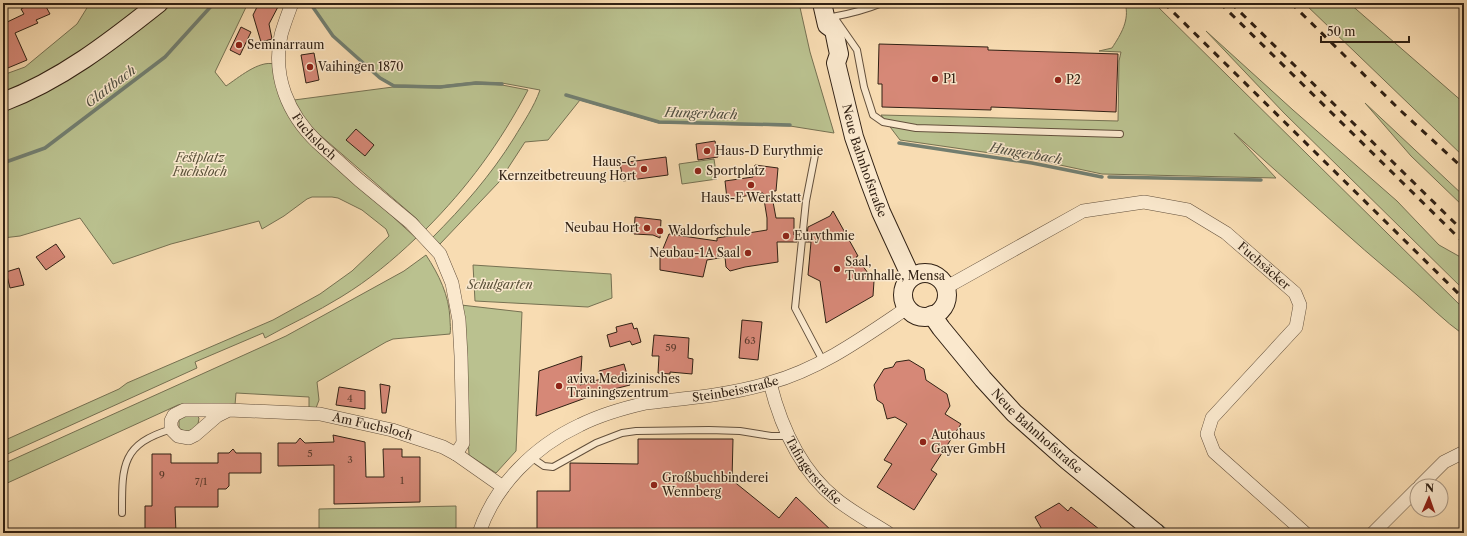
<svg xmlns="http://www.w3.org/2000/svg" width="1467" height="536" font-family="'Libre Caslon Text',serif">
	<rect width="100%" height="100%" fill="#f8dcb2"/>
	<filter id="stains"><feTurbulence type="fractalNoise" baseFrequency=".005" numOctaves="4"/><feColorMatrix values="0 0 0 0 .2 0 0 0 0 .09 0 0 0 0 .02 0 0 0 .5 -.17"/></filter>
	<radialGradient id="worn" r=".72"><stop offset=".6" stop-color="#630" stop-opacity="0"/><stop offset="1" stop-color="#630" stop-opacity=".3"/></radialGradient>
	<path fill="#bac18f" stroke="#767152" d="M90,3H148L57,68L3,95V75L25,67L77,24Z
		M170,3H248L215,72L226,86C238,78 259,60 274,64L279,96L368,194L416,238C393,260 369,280 341,297C317,312 290,324 265,338L263,333L195,362L197,368L3,456V441L119,389L127,383L273,320L320,294L352,271L389,236L386,229L362,210L338,198L332,197H312L307,199L284,216L262,229L259,221L171,244L113,264L80,218L20,236L3,238V111L129,36Z
		M311,3H799L810,52L834,133L790,126L659,123L580,100L548,140L525,142L499,182L440,244L432,238C463,207 491,175 514,138C523,123 534,107 540,90L502,83L476,82L440,86L394,85L380,77L333,35Z
		M1125,3H1154L1464,309V335C1444,321 1427,303 1409,288C1349,238 1292,185 1234,133L1276,178L1102,174L1032,159L900,140L881,115L1118,121L1119,61L1121,52L1099,51L1112,48C1121,34 1130,20 1125,3Z
		M1304,3H1349L1464,103V157Z
		M1206,31L1293,110L1397,201L1439,245L1464,259V290L1284,113Z
		M476,83L502,85L528,90C500,143 468,187 425,230L417,219L313,129L299,111L294,100L393,87L440,88Z
		M1365,103L1464,196V207L1411,156Z
		M714,159L717,179L682,184L679,164Z
		M426,255C439,275 449,295 450,319C450,324 451,329 450,334L393,339L386,342L317,382L319,400L316,408L309,409V397L236,393L235,405L184,404L178,405L3,485V464L286,336L404,271Z
		M473,265L611,274L612,298L588,307L475,301Z
		M461,305L522,312L516,451L496,473L469,455Z
		M184,416H197L199,418L198,424L191,432L181,430L179,428V420Z
		M456,506V533H319V509Z"/>
	<g fill="none" stroke-linecap="round" stroke-linejoin="round">
		<path stroke="#727e70" stroke-width="3.5" d="M230,3H234
			M310,3L333,36L380,78L394,86L440,87L476,83L502,84
			M566,95L659,122L790,125
			M899,143L1032,163L1102,177
			M3,163L45,148L165,57L214,3
			M1109,177L1261,180
			M1161,526L1169,533"/>
	</g>
	<path fill="#d68877" stroke="#312114" d="M32,3H44L50,14L36,20L38,23L15,33L27,60L3,70V24L24,14L21,9Z
		M259,3H280L269,24L272,39L261,42L253,15Z
		M241,27L251,32L240,55L230,50Z
		M879,44L988,47V50L1118,54L1116,112L991,107V110L882,107V84H878Z
		M314,53L319,80L306,83L301,55Z
		M356,129L374,145L365,156L346,140Z
		M715,141L718,157L698,160L696,144Z
		M666,157L668,175L623,181L620,163Z
		M755,165L778,168L776,191H771L776,218H794V235L798,233L797,242H777L778,262L745,267L730,271L726,267L725,257L707,260L703,277L660,270V256L669,234L717,241V238L767,230V218L763,193L727,199L725,181L753,177Z
		M833,211L858,256L856,257L874,281L873,296L826,323L820,281L808,275L811,242H806L808,227L830,216Z
		M635,217L661,220L660,238L653,235L634,234Z
		M56,244L65,257L46,270L36,257Z
		M19,268L24,285L10,288L6,272Z
		M742,320L762,322L758,360L739,358Z
		M632,323L634,329L637,328L641,342L632,345L630,341L610,347L607,335L617,332L616,327Z
		M654,335L689,338L688,358L693,359L692,374L670,372V374L658,373L659,356H652Z
		M582,356L580,385L601,379L599,371L624,364L630,385L602,392L603,394L591,397V396L536,416L539,371Z
		M909,360L924,369L926,380L947,394L950,406L945,414L961,424L931,470L937,474L914,510L877,487L892,464L884,460L907,424L895,417L887,419L883,404L877,400L874,385L884,369L893,367L896,362Z
		M380,384L390,386L386,413H382Z
		M339,387L365,391V409L336,405Z
		M333,435L365,442L366,477H384L383,449H402V457H420V502L334,504V465L278,466V443H296L300,438L305,443L334,442Z
		M638,439H733L732,480L779,518L796,497L834,533H537V491H570V463L638,464Z
		M233,449L236,453H261V473H229V486L226,489H218V507H175L176,533H145V506H152V454H171V463H218V453H229Z
		M1059,503L1068,511L1071,507L1104,533H1044L1035,517Z"/>
	<g fill="none" stroke-linecap="round" stroke-linejoin="round">
		<g stroke="#63503c" stroke-width="8">
			<path id="lane" d="M832,17C849,14 865,10 882,3
				M834,17L857,50L864,87L873,115L883,122L916,128L1120,134
				M815,155L806,201L795,308L823,361
				M531,457L544,466L553,467L596,443L622,433L636,431L709,430L740,431L771,436H788
				M122,513C122,466 121,444 172,429"/>
		</g>
		<g stroke="#63503c" stroke-width="14">
			<g id="street">
				<path id="s1" d="M292,3C288,14 284,24 281,35C272,76 288,114 317,142L359,180L411,223L440,254L452,283L459,320L461,356L463,443L456,454"/>
				<path id="s2" d="M945,288L1083,211L1144,202L1188,210L1226,233L1295,293L1300,305L1296,327L1212,418L1207,434L1214,452L1305,533"/>
				<path id="s3" d="M770,383C781,427 800,470 836,499C852,512 871,522 888,533"/>
				<path id="s4" d="M229,410L217,416L195,435L189,438L178,436L173,431L171,427V421L174,415L184,410H229L320,414L392,430L443,447L456,454L503,487"/>
				<path d="M1420,486L1444,462L1464,452"/>
				<path id="s5" d="M479,533C495,485 535,446 580,425C600,415 624,408 646,403C688,398 729,395 769,383C820,369 864,337 907,308"/>
				<path d="M1373,533L1417,489"/>
			</g>
		</g>
		<g stroke="#312114" stroke-width="20">
			<g id="secondary">
				<path id="s6" d="M822,3L827,25L834,30L837,45L839,54L836,63L854,137L869,180L881,212L911,277"/>
				<path d="M3,102C61,80 110,42 159,3"/>
				<circle cx="925" cy="295" r="22"/>
				<path id="s7" d="M932,315L941,328L983,379L1014,413L1067,460L1156,533"/>
			</g>
		</g>
		<use href="#lane" stroke="#fae8cd" stroke-width="6"/>
		<use href="#street" stroke="#fae8cd" stroke-width="13"/>
		<use href="#secondary" stroke="#fae8cd" stroke-width="18"/>
		<path stroke="#312114" stroke-width="3" stroke-dasharray="7 7" stroke-linecap="butt" d="M1164,3L1464,299
			M1220,3L1464,243
			M1231,3L1464,232
			M1291,3L1401,111L1464,169"/>
	</g>
	<g fill="#8f2418" stroke="#fae8cd" stroke-width="1.5">
		<circle cx="239" cy="45" r="4"/>
		<circle cx="310" cy="67" r="4"/>
		<circle cx="935" cy="79" r="4"/>
		<circle cx="1058" cy="80" r="4"/>
		<circle cx="707" cy="151" r="4"/>
		<circle cx="644" cy="169" r="4"/>
		<circle cx="698" cy="171" r="4"/>
		<circle cx="751" cy="185" r="4"/>
		<circle cx="647" cy="228" r="4"/>
		<circle cx="660" cy="231" r="4"/>
		<circle cx="786" cy="236" r="4"/>
		<circle cx="748" cy="253" r="4"/>
		<circle cx="837" cy="269" r="4"/>
		<circle cx="559" cy="386" r="4"/>
		<circle cx="923" cy="442" r="4"/>
		<circle cx="654" cy="485" r="4"/>
	</g>
	<g text-anchor="middle" stroke-width="3" stroke-linejoin="round" paint-order="stroke">
		<g font-size="10" fill="#5a3b2d">
			<text x="750" y="344">63</text>
			<text x="671" y="351">59</text>
			<text x="350" y="402">4</text>
			<text x="310" y="457">5</text>
			<text x="350" y="463">3</text>
			<text x="162" y="478">9</text>
			<text x="402" y="484">1</text>
			<text x="201" y="485">7/1</text>
		</g>
		<g font-size="12" fill="#312114" stroke="#fae8cd" text-anchor="start">
			<text x="247" y="49">Seminarraum</text>
			<text x="318" y="71">Vaihingen 1870</text>
			<text x="943" y="83">P1</text>
			<text x="1066" y="84">P2</text>
			<text x="715" y="155">Haus-D Eurythmie</text>
			<text x="636" y="166" text-anchor="end">Haus-C<tspan x="636" dy="14">Kernzeitbetreuung Hort</tspan></text>
			<text x="706" y="175">Sportplatz</text>
			<text x="751" y="202" text-anchor="middle">Haus-E Werkstatt</text>
			<text x="639" y="232" text-anchor="end">Neubau Hort</text>
			<text x="668" y="235">Waldorfschule</text>
			<text x="794" y="240">Eurythmie</text>
			<text x="740" y="257" text-anchor="end">Neubau-1A Saal</text>
			<text x="845" y="266">Saal,<tspan x="845" dy="14">Turnhalle, Mensa</tspan></text>
			<text x="567" y="383">aviva Medizinisches<tspan x="567" dy="14">Trainingszentrum</tspan></text>
			<text x="931" y="439">Autohaus<tspan x="931" dy="14">Gayer GmbH</tspan></text>
			<text x="662" y="482">Großbuchbinderei<tspan x="662" dy="14">Wennberg</tspan></text>
		</g>
		<g font-size="12" fill="#312114" stroke="#fae8cd">
			<text dy="4" stroke="none"><textPath href="#s1" startOffset="146">Fuchsloch</textPath></text>
			<text dy="4" stroke="none"><textPath href="#s6" startOffset="167">Neue Bahnhofstraße</textPath></text>
			<text dy="4" stroke="none"><textPath href="#s2" startOffset="359">Fuchsäcker</textPath></text>
			<text dy="4" stroke="none"><textPath href="#s5" startOffset="312">Steinbeisstraße</textPath></text>
			<text dy="4" stroke="none"><textPath href="#s4" startOffset="286">Am Fuchsloch</textPath></text>
			<text dy="4" stroke="none"><textPath href="#s7" startOffset="157">Neue Bahnhofstraße</textPath></text>
			<text dy="4" stroke="none"><textPath href="#s3" startOffset="99">Tafingerstraße</textPath></text>
		</g>
		<g font-size="12" font-style="italic" fill="#5a5139" stroke="#fae8cd">
			<text x="200" y="162">Festplatz<tspan x="200" dy="14">Fuchsloch</tspan></text>
			<text x="500" y="289">Schulgarten</text>
		</g>
		<g font-size="13" font-style="italic" fill="#515042" stroke="#fae8cd">
			<text transform="translate(110 86) rotate(-37)" y="5">Glattbach</text>
			<text transform="translate(701 113) rotate(2)" y="5">Hungerbach</text>
			<text transform="translate(1026 153) rotate(10)" y="5">Hungerbach</text>
		</g>
	</g>
	<rect width="1467" height="536" fill="none" stroke="#f8dcb2" stroke-width="16"/>
	<rect x="4" y="4" width="1459" height="528" fill="none" stroke="#312114" stroke-width="2"/>
	<rect x="8" y="8" width="1451" height="520" fill="none" stroke="#312114"/>
	<g transform="translate(1429 498) rotate(2)"><circle r="19" fill="#fae8cd" stroke="#aa9883"/>
	<path d="M0-3L7 15L0 10L-7 15Z" fill="#8f2418"/>
	<text y="-6" font-size="11" font-weight="bold" text-anchor="middle" fill="#312114">N</text>
	</g>
	<path d="M1321 36v6h88v-6" fill="none" stroke="#312114" stroke-width="2"/>
	<text x="1327" y="36" font-size="12" fill="#312114" stroke="#fae8cd" stroke-width="3" paint-order="stroke">50 m</text>
	<rect width="100%" height="100%" filter="url(#stains)"/>
	<rect width="100%" height="100%" fill="url(#worn)"/>
</svg>
